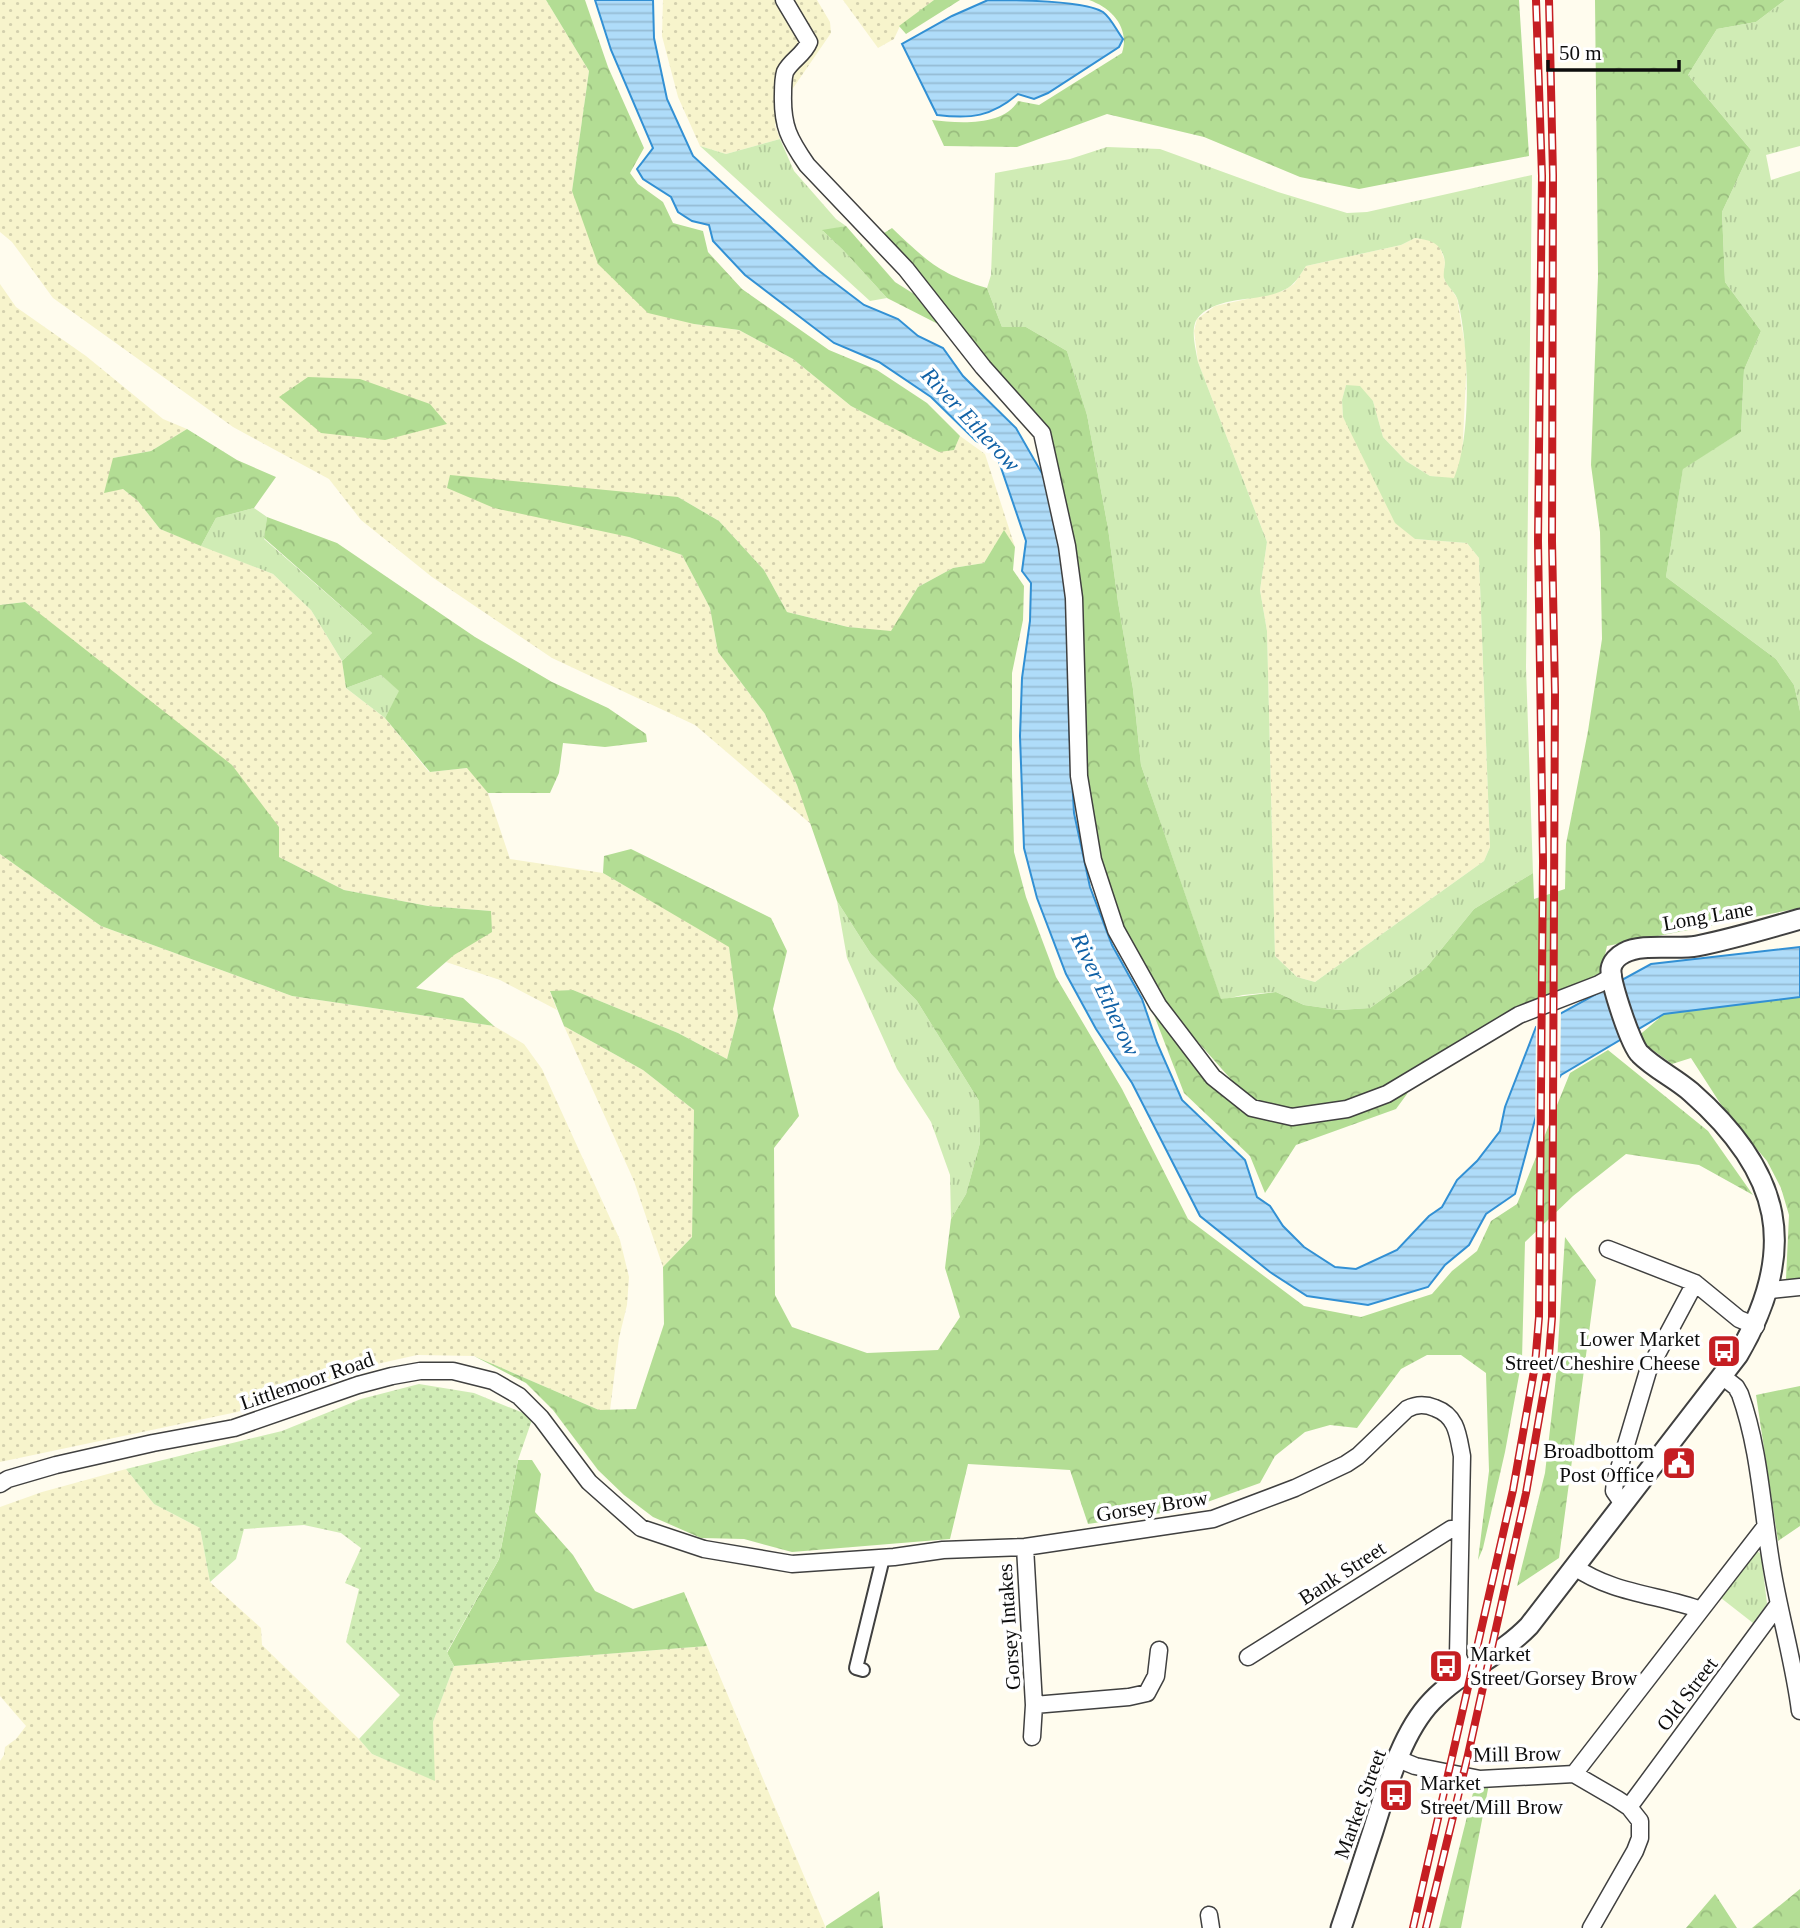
<svg xmlns="http://www.w3.org/2000/svg" width="1800" height="1928" font-family="'Times New Roman',serif">
	<defs>
		<pattern id="farmland-dots" width="8" height="8" patternUnits="userSpaceOnUse" patternTransform="scale(1.75)"><rect width="8" height="8" fill="#f7f4cc"/><path d="M2 2h.1M6 6h.1" fill="none" stroke="#d3d0ae" stroke-width="1.8" stroke-linecap="round"/></pattern>
		<pattern id="grass-tufts" width="24" height="20" patternUnits="userSpaceOnUse" patternTransform="scale(1.75)"><rect width="24" height="20" fill="#d0ecb5"/><path d="M3 7l-1-3M5 7V3M7 7l1-3M15 17l-1-3M17 17v-4M19 17l1-3" fill="none" stroke="#b1c99a"/></pattern>
		<pattern id="forest-crowns" width="20" height="18" patternUnits="userSpaceOnUse" patternTransform="scale(1.75)"><rect width="20" height="18" fill="#b3dd94"/><path d="M2 6a3 3 0 1 1 6 0M12 15a3 3 0 1 1 6 0" fill="none" stroke="#99bc7e"/></pattern>
		<pattern id="garden-dots" width="8" height="8" patternUnits="userSpaceOnUse" patternTransform="scale(1.75)"><rect width="8" height="8" fill="#d0ecb5"/><path d="M2 2h.1M6 6h.1" fill="none" stroke="#b1c99a" stroke-width="1.8" stroke-linecap="round"/></pattern>
		<pattern id="water-rules" width="6" height="5" patternUnits="userSpaceOnUse" patternTransform="scale(1.75)"><rect width="6" height="5" fill="#afdcf9"/><path d="M0 2.5h6" fill="none" stroke="#95bcd4"/></pattern>
	</defs>
	<rect width="100%" height="100%" fill="#fffcee"/>
	<path fill="url(#farmland-dots)" d="M0,0H546L589,71L572,191L694,324L739,330L793,359L851,406L939,451L954,450L960,436L985,454L1015,547L1004,531L984,563L953,568L918,587L891,632L848,627L787,612L764,570L719,521L678,497L629,537L682,555L710,608L718,652L765,714L797,785L812,825L695,725L552,658L432,577L361,520L329,479L233,427L53,298L12,242L0,232Z
		M663,0H817L830,22L831,33L789,94L775,125L780,139L726,154L700,146L678,97L662,36Z
		M843,0H934L900,26L894,39L878,48Z
		M1415,238L1431,240L1439,245L1445,261L1444,279L1457,298L1467,357L1462,460L1454,479L1430,476L1406,461L1383,437L1373,401L1346,385L1342,400L1343,417L1415,539L1467,543L1479,558L1490,847L1484,861L1315,982L1297,977L1275,956L1267,631L1260,590L1267,542L1198,362L1194,331L1197,319L1215,306L1283,291L1294,284L1306,266L1401,245Z
		M0,284L16,307L86,356L163,419L187,429L151,451L113,458L123,489L138,501L160,529L273,574L311,610L342,661L346,688L385,718L429,772L468,768L488,793L510,859L603,873L729,946L738,1016L727,1059L678,1033L573,990L550,992L557,1010L500,980L446,962L491,911L428,906L344,890L279,857V827L25,602L0,605Z
		M0,854L101,926L292,996L494,1026L524,1044L542,1069L620,1240L629,1277L627,1305L619,1338L610,1410H599L474,1356L417,1355L368,1366L237,1412L0,1462Z
		M564,1026L643,1070L694,1110L692,1237L663,1267L634,1181Z
		M126,1469L154,1504L200,1528L210,1582L261,1628L262,1645L359,1739L372,1754L434,1780L433,1722L454,1666L707,1646L826,1928H0V1761L4,1755L5,1747L16,1739L26,1726L0,1696V1507L42,1492Z"/>
	<path fill="url(#grass-tufts)" fill-rule="evenodd" d="M1785,0H1800V146L1766,155L1771,180L1800,171V711L1794,685L1776,659L1666,577L1683,468L1741,432L1744,370L1761,331L1725,282L1722,212L1751,150L1688,75L1717,29L1756,22Z
		M780,139L794,171L836,219L846,226L823,231L843,250L887,298L870,301L700,146L726,154Z
		M1107,147L1160,149L1278,192L1347,213L1367,212L1532,175L1526,667L1533,873L1474,909L1426,968L1370,1008L1339,1010L1304,1005L1276,992L1243,995L1221,1000L1141,765L1133,689L1118,602L1108,528L1087,415L1067,351L1026,327H1002L987,288L991,275L995,173L1070,159ZM1415,238C1431,240 1442,243 1445,262C1445,267 1443,273 1444,278C1446,286 1456,292 1458,301C1469,347 1472,435 1454,478L1430,476L1406,461L1383,437L1373,401L1360,386L1346,385L1342,400L1343,417L1395,523L1415,539L1467,543L1479,558L1490,847L1484,861L1315,982L1297,977L1275,956L1267,631L1260,590L1267,542L1198,362C1196,350 1190,329 1197,319C1216,294 1259,303 1284,290C1295,285 1300,275 1306,266L1401,245Z
		M254,508L267,517L264,539L372,633L342,661L311,610L273,574L201,546L216,518Z
		M381,675L400,691L385,718L346,688Z
		M837,901L871,954L917,1001L979,1101L980,1143L966,1194L951,1219L950,1175L931,1122L897,1069L847,958Z
		M1757,1551L1761,1554L1767,1604L1753,1623L1721,1598Z"/>
	<path fill="url(#forest-crowns)" d="M546,0H585L608,67L644,148L630,173L638,184L663,202L673,223L703,231L708,252L742,289L829,350L877,370L927,403L960,436L954,450L939,452L851,406L793,359L739,330L694,324L648,313L598,264L572,191L589,71Z
		M934,0H960L906,34L899,26Z
		M1089,0H1519L1529,156L1359,189L1300,177L1204,137L1107,114L1017,147L944,146L932,120C957,123 1003,127 1018,101L1039,105L1122,53C1130,28 1112,8 1089,0Z
		M1595,0H1785L1756,22L1717,29L1688,75L1751,150L1722,212L1725,282L1761,331L1744,370L1741,432L1683,469L1666,577L1776,659L1794,685L1800,711V908L1607,946L1600,977L1413,1076L1407,1094L1396,1109L1296,1145L1265,1193L1250,1156L1184,1093L1154,1015L1211,1086L1244,1094L1159,998L1120,928L1098,860L1083,773L1047,430L984,356L929,284L881,235L892,228C927,261 939,274 987,288L1002,327H1026L1067,351L1087,415L1108,528L1118,602L1133,689L1141,765L1221,999L1276,992L1304,1005L1339,1010L1370,1008L1426,968L1474,909L1533,873L1534,899L1565,889L1566,844L1588,731L1602,639L1600,532L1591,465L1598,276Z
		M846,226L895,282L914,294L938,324L887,298L843,250L822,230Z
		M308,377L360,379L430,404L447,424L385,440L321,433L279,397Z
		M187,429L237,460L276,477L254,508L216,518L201,546L160,529L138,501L123,489L104,493L113,458L151,451Z
		M450,475L678,497L719,521L764,570L787,612L848,627L891,631L918,587L953,568L984,563L1004,530L1015,547L1013,570L1024,586L1023,620L1012,673V772L1014,852L1026,897L1056,977L1122,1089L1188,1219L1304,1306L1361,1317L1432,1294L1452,1271L1477,1251L1491,1221L1517,1204L1570,1073L1608,1050L1708,1131L1753,1195L1699,1165L1626,1154L1573,1196L1525,1242L1522,1359L1505,1452L1483,1548L1478,1560L1489,1471L1486,1373L1461,1355H1427L1401,1369L1357,1428L1330,1425L1305,1432L1275,1456L1260,1483L1188,1509L1088,1524L1070,1470L968,1464L950,1539L792,1552L744,1539L701,1538L653,1517L624,1495L598,1470L553,1410L526,1383L474,1356L599,1410L636,1409L664,1324L663,1267L692,1237L694,1110L643,1070L564,1026L550,991L573,990L678,1033L727,1059L738,1016L729,947L603,873L604,856L631,849L771,918L787,951L773,1009L799,1116L774,1148L775,1295L792,1327L867,1353L938,1350L960,1317L945,1268L951,1219L966,1194L980,1143L979,1101L917,1001L871,954L837,901L797,785L765,714L718,652L710,608L682,555L629,537L494,508L447,488Z
		M267,517L337,543L475,637L552,682L608,708L646,734L647,742L605,747L563,743L559,773L550,793H488L467,768L430,772L385,718L399,691L381,675L346,688L342,661L372,633L264,538Z
		M25,602L232,765L279,827V857L344,890L428,906L491,911L492,932L454,955L416,988L463,998L494,1026L292,996L101,926L0,854V605Z
		M1800,997V1280L1794,1282L1786,1279L1789,1215L1781,1188L1767,1161L1727,1114L1691,1058L1672,1064L1636,1038L1664,1014Z
		M1565,1237L1596,1280L1559,1558L1517,1586L1545,1473L1556,1377Z
		M1800,1386V1526L1778,1541L1756,1395Z
		M518,1460H532L541,1474L535,1512L573,1555L595,1591L633,1609L684,1592L707,1646L454,1666L447,1653L499,1559Z
		M1489,1784L1461,1928H1439L1473,1793Z
		M1800,1889V1928H1752Z
		M879,1891L883,1928H826V1926Z
		M1715,1894L1737,1928H1686Z"/>
	<path fill="url(#garden-dots)" d="M419,1384L474,1393L533,1417L518,1460L499,1559L447,1652L454,1666L433,1722L435,1781L372,1754L359,1739L400,1695L346,1642L359,1589L345,1583L361,1548L341,1533L304,1525L244,1529L236,1559L210,1582L200,1528L154,1504L126,1469L282,1431L361,1399Z"/>
	<path fill="url(#water-rules)" stroke="#3290d4" stroke-width="2" d="M595,0H653L654,38L667,99L693,156L818,270L864,305L898,319L918,336L943,348L963,376L1016,428L1055,496L1067,595L1069,726L1074,813L1090,887L1112,945L1142,999L1157,1043L1182,1100L1245,1160L1257,1197L1270,1206L1283,1226L1304,1247L1335,1267L1356,1269L1397,1250L1429,1216L1442,1207L1457,1180L1477,1161L1500,1131L1505,1107L1536,1027L1651,964L1800,947V997L1664,1014L1561,1075L1536,1116L1515,1194L1486,1214L1469,1245L1445,1265L1428,1287L1368,1305L1307,1296L1270,1272L1200,1216L1132,1083L1096,1029L1066,974L1037,898L1024,848L1020,736L1022,678L1030,621L1031,583L1022,571L1026,541L995,450L976,441L931,397L879,362L834,343L745,275L713,241L709,225L692,221L678,212L671,197L643,179L637,169L653,148L611,50Z
		M988,0C1015,0 1083,0 1103,12C1111,18 1117,31 1123,39L1119,47L1048,93L1034,99L1018,94C991,117 971,119 937,115L902,44L952,16Z"/>
	<path fill="#fffcee" d="M1561,1009L1560,1084L1539,1117L1535,1132L1536,1023Z"/>
	<g fill="none" stroke-linecap="round" stroke-linejoin="round">
		<g stroke="#404040" stroke-width="16">
			<path id="pedestrian" d="M863,1670L856,1668L883,1558"/>
		</g>
		<g stroke="#404040" stroke-width="19">
			<path id="minor" d="M784,0L809,42C804,55 791,60 785,72C783,79 783,87 783,94C782,126 789,139 807,165L906,269L983,367L1042,433L1067,546L1074,598L1079,776L1093,860L1116,930L1158,1005L1213,1077L1252,1108L1292,1117L1347,1109L1387,1094L1519,1015L1599,984L1613,976
				M1608,1249L1695,1283L1739,1319L1756,1326
				M1771,1290L1800,1287
				M1722,1376L1736,1387L1740,1394C1760,1450 1762,1510 1772,1568C1780,1616 1794,1663 1800,1711
				M0,1484L8,1479L56,1465L153,1443L234,1428L358,1385L392,1376L420,1371H453L493,1381L519,1396L541,1418L589,1482L641,1528L704,1549L792,1564L894,1557L943,1550L1025,1547L1213,1519L1295,1488L1346,1464L1358,1456L1407,1409C1417,1404 1425,1404 1435,1408C1457,1416 1458,1435 1462,1456L1458,1656L1464,1673
				M1623,1504L1614,1491L1615,1482L1648,1371L1695,1283
				M1025,1547L1034,1705L1032,1737
				M1575,1567C1611,1593 1660,1595 1701,1610
				M1248,1657L1451,1529H1460
				M1034,1705L1129,1697L1147,1693L1156,1676L1159,1650
				M1398,1759L1415,1766L1480,1779L1574,1774L1617,1799L1629,1807L1640,1821V1838L1635,1851L1591,1928
				M1574,1774L1765,1527
				M1629,1807L1778,1605
				M1209,1915L1211,1928"/>
		</g>
		<g stroke="#404040" stroke-width="23">
			<path id="tertiary" d="M1341,1928C1352,1896 1362,1864 1373,1831C1386,1790 1401,1733 1432,1701C1461,1671 1500,1656 1529,1626L1738,1355C1800,1249 1782,1172 1691,1092C1675,1078 1655,1069 1640,1054C1631,1046 1610,982 1611,969C1612,962 1618,956 1624,953C1642,943 1676,950 1697,946C1732,939 1766,929 1800,919"/>
		</g>
		<use href="#pedestrian" stroke="#fff" stroke-width="12"/>
		<use href="#minor" stroke="#fff" stroke-width="16"/>
		<use href="#tertiary" stroke="#fff" stroke-width="19"/>
		<g stroke="#c51e22" stroke-width="8">
			<path id="rail" d="M1413,1928L1513,1490L1535,1365L1539,1317L1543,861L1538,541L1542,176L1536,0
				M1426,1928L1468,1755L1526,1493L1548,1367L1552,1318L1555,692L1552,541L1553,175L1549,0"/>
		</g>
		<use href="#rail" stroke="#fff" stroke-width="5" stroke-dasharray="16" stroke-linecap="butt"/>
	</g>
	<defs>
		<g id="bus-square" transform="scale(1.75)"><rect x="-9" y="-9" width="18" height="18" rx="4" fill="#c51e22" stroke="#fff"/><path d="M-5-6H5V4H4V6H2V4H-2V6H-4V4H-5ZM-3.5-4V0h7V-4ZM-3.5 1.2v1.5H-2V1.2ZM2 1.2v1.5H3.5V1.2Z" fill="#fff"/></g>
		<g id="civic-square" transform="scale(1.75)"><rect x="-9" y="-9" width="18" height="18" rx="4" fill="#c51e22" stroke="#fff"/><path d="M-.6-6.5H3V-4.5H.6V-3L4-1V1h2V6H-6V1h2V-1L-.6-3ZM-1.2 2.5V6h2.4V2.5Z" fill="#fff"/></g>
	</defs>
	<g fill-rule="evenodd">
		<use href="#bus-square" x="1724" y="1351"/>
		<use href="#civic-square" x="1679" y="1463"/>
		<use href="#bus-square" x="1446" y="1666"/>
		<use href="#bus-square" x="1396" y="1795"/>
	</g>
	<g text-anchor="middle" stroke-width="7" stroke-linejoin="round" paint-order="stroke">
		<g font-size="21" fill="#0d0d0d" stroke="#fff">
			<text transform="translate(1708 916) rotate(-10)" y="7">Long Lane</text>
			<text transform="translate(307 1381) rotate(-19)" y="7">Littlemoor Road</text>
			<text transform="translate(1152 1506) rotate(-9)" y="7">Gorsey Brow</text>
			<text transform="translate(1342 1573) rotate(-33)" y="7">Bank Street</text>
			<text transform="translate(1009 1627) rotate(-94)" y="7">Gorsey Intakes</text>
			<text transform="translate(1687 1694) rotate(-53)" y="7">Old Street</text>
			<text transform="translate(1517 1754) rotate(-1)" y="7">Mill Brow</text>
			<text transform="translate(1360 1804) rotate(-70)" y="7">Market Street</text>
		</g>
		<g font-size="21" fill="#0d0d0d" stroke="#fff" text-anchor="end">
			<text x="1700" y="1346">Lower Market<tspan x="1700" dy="24">Street/Cheshire Cheese</tspan></text>
			<text x="1654" y="1458">Broadbottom<tspan x="1654" dy="24">Post Office</tspan></text>
			<text x="1470" y="1661" text-anchor="start">Market<tspan x="1470" dy="24">Street/Gorsey Brow</tspan></text>
			<text x="1420" y="1790" text-anchor="start">Market<tspan x="1420" dy="24">Street/Mill Brow</tspan></text>
		</g>
		<g font-size="23" font-style="italic" fill="#1061a6" stroke="#fff">
			<text transform="translate(971 419) rotate(47)" y="8">River Etherow</text>
			<text transform="translate(1106 994) rotate(65)" y="8">River Etherow</text>
		</g>
	</g>
	<path d="M1548 60v10h131v-10" fill="none" stroke="#0d0d0d" stroke-width="3.5"/>
	<text x="1559" y="60" font-size="21" fill="#0d0d0d" stroke="#ffffff" stroke-width="5" paint-order="stroke">50 m</text>
</svg>
